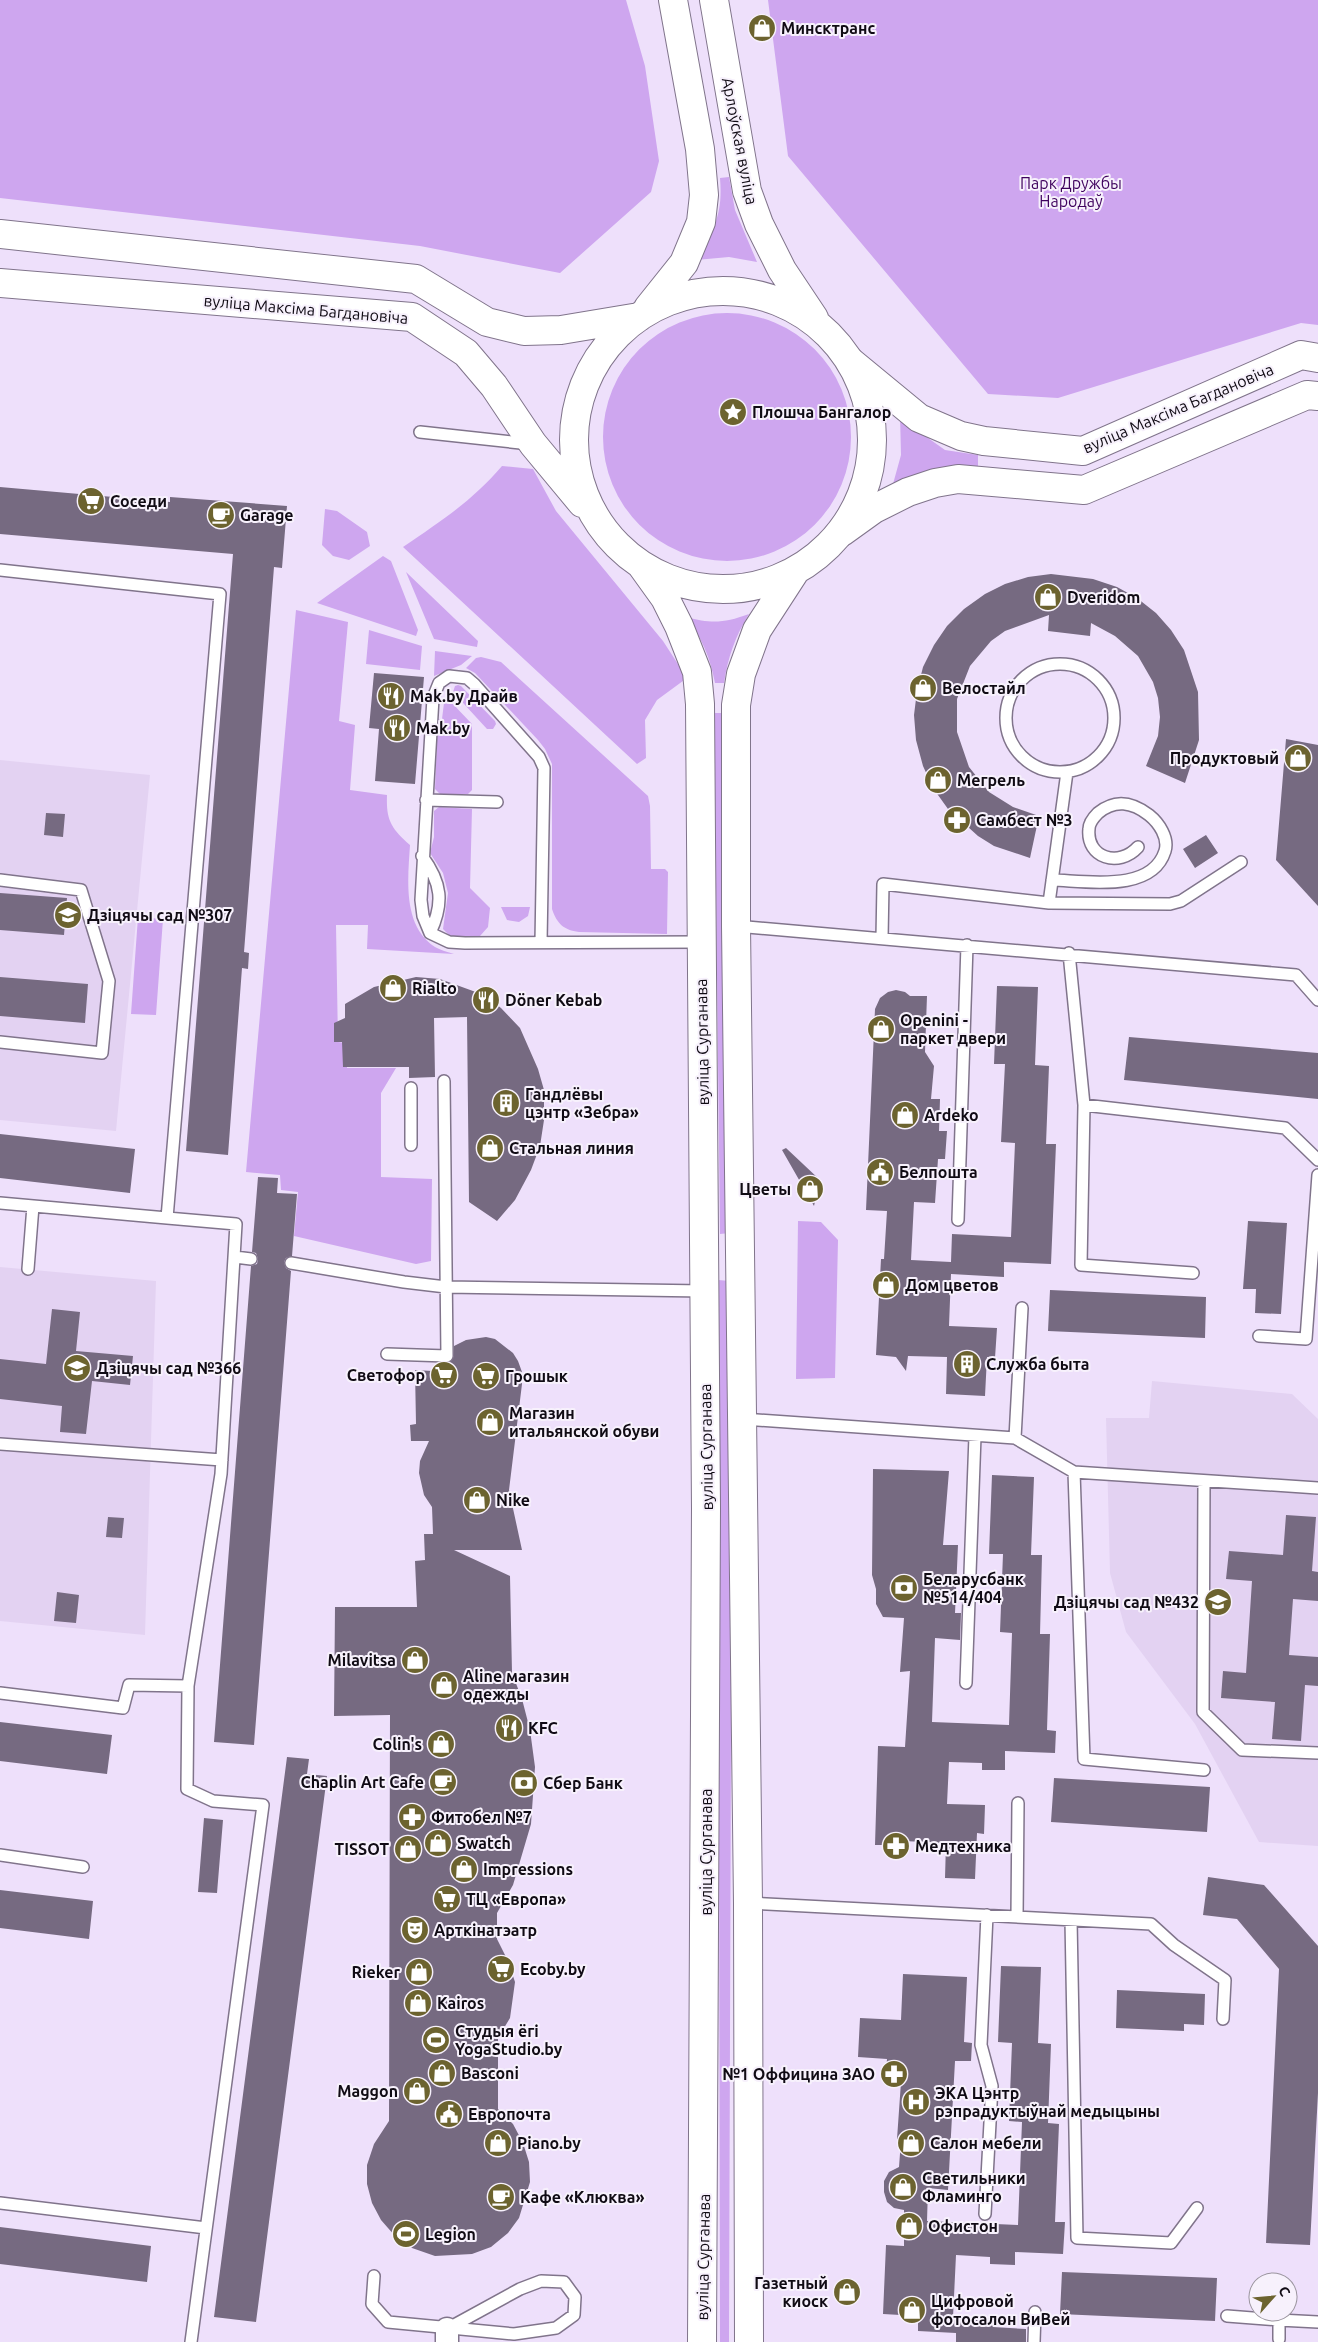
<svg xmlns="http://www.w3.org/2000/svg" width="1318" height="2342" font-family="Ubuntu,sans-serif">
	<rect width="100%" height="100%" fill="#eee0fb"/>
	<path fill="#e3d2f2" d="M0,760L150,775L116,1131L0,1120Z
		M0,1267L156,1281L145,1635L0,1621Z
		M1152,1381L1292,1394L1318,1419V1846L1259,1842L1195,1724L1126,1632L1110,1573L1106,1418H1149Z"/>
	<path fill="#cea6ef" d="M0,0H626L645,66L659,161L651,192L560,273L420,246L0,198Z
		M768,0H1318V325L1301,323L1058,398L988,394L788,156Z
		M729,177L735,210L757,262L729,257L696,260C714,228 723,216 720,178Z
		M603 437a124 124 0 1 1 248 0a124 124 0 1 1-248 0Z
		M900,415L911,426L945,450L978,455V467C941,465 927,468 893,484L901,455Z
		M502,466L533,469L556,511L663,641L687,678L657,700L645,720L646,758L637,764L403,547C441,521 471,502 502,466Z
		M325,509L337,511L367,532L370,546L349,560L333,556L322,545Z
		M383,556L391,561L418,630L416,636L317,603Z
		M406,572L478,641L477,647L434,639Z
		M296,610L348,622L339,721L355,725L350,790L387,795C386,820 391,828 410,845C408,878 402,926 435,947C440,950 448,952 454,954L367,949L368,925H336L338,1042L346,1043L347,1068H396L381,1093V1177L432,1179L431,1261L416,1264L294,1236L298,1192L281,1190L280,1175L246,1172Z
		M749,614C735,637 728,657 724,683H715C710,657 702,638 686,617C712,624 724,623 749,614Z
		M369,630L422,646L420,670L366,664Z
		M435,651L472,656L461,665L434,676Z
		M481,657L501,662L648,796L650,806L651,869H665L668,872L667,934L579,932C564,930 557,924 552,909V764L545,749L538,740L475,673L466,668L476,658Z
		M458,685L461,686L495,721L496,724L493,729H487L453,692L455,686Z
		M447,700L450,701L472,724V790L468,794H440L435,789L438,719H442L444,703Z
		M714,713H726L730,1233L720,1234Z
		M439,807L472,809L470,888L490,908L488,927L480,936H450L443,929L448,893L443,873L430,853L434,837V811Z
		M501,907H530L528,916L519,922L507,920Z
		M138,917L163,919L156,1015L131,1014Z
		M798,1221L821,1222L838,1240L835,1378L796,1379Z
		M718,1280L730,1281L732,1422L729,2342H720Z"/>
	<path fill="#766a81" d="M0,487L170,502V497L287,506L282,568L274,567L244,952L249,953L248,969L242,968L228,1155L186,1151L233,554L0,534Z
		M1051,574L1093,579L1117,587L1137,598L1156,613L1171,630L1184,650L1198,692L1199,740L1185,783L1146,766L1158,736L1160,717L1158,698L1153,682L1138,656L1115,636L1091,623L1090,636L1048,631L1049,615L1005,631L991,641L970,666L957,699V732L969,767L989,792L1013,807L1039,816L1030,858L994,846L978,836L948,809L933,788L923,766L916,740L914,715L917,691L923,667L934,645L947,626L964,609L985,594L1005,584L1028,577Z
		M374,673L424,677L415,784L375,781L379,729L369,728Z
		M1286,739L1318,745V906L1276,860Z
		M46,813L65,814L63,837L44,835Z
		M1206,835L1218,853L1195,868L1183,849Z
		M0,893L67,898L64,935L0,930Z
		M0,977L88,984L85,1023L0,1016Z
		M416,977L440,979L484,995L501,1008L520,1028L538,1069L544,1090V1120L540,1146L531,1170L515,1200L497,1221L469,1202L467,1017L434,1018L435,1077L409,1078V1067H343L342,1042H334V1023L345,1018V1004L374,987Z
		M997,986L1038,987L1035,1065L1049,1066L1046,1144H1056L1051,1264L1004,1262V1277L951,1274L949,1326L997,1328L995,1358L987,1357L985,1396L946,1394L947,1357L908,1356L906,1371L896,1357L876,1355L881,1259H884L887,1211L866,1210L875,1009L880,998L888,992L896,990L905,992L910,996H927L925,1052L934,1066L931,1099H940L939,1131H947L945,1159H938L935,1203L914,1202L911,1260L951,1262L952,1234L1011,1237L1015,1143L1001,1142L1005,1064H994Z
		M1129,1037L1318,1053V1099L1124,1080Z
		M0,1134L135,1149L130,1193L0,1178Z
		M786,1148L820,1180L814,1206L782,1150Z
		M258,1177L278,1178L277,1193L297,1194L292,1256L286,1258L284,1262L286,1268L291,1271L254,1745L214,1742L251,1266L257,1264L258,1259L256,1253L252,1252Z
		M1248,1221L1287,1223L1281,1314L1255,1313L1256,1289H1243Z
		M1050,1290L1206,1297L1205,1338L1048,1331Z
		M52,1309L80,1312L76,1351L133,1356L130,1385L92,1381L86,1434L60,1432L62,1406L0,1399V1359L46,1364Z
		M486,1337L495,1339L513,1353L518,1361L522,1372V1384L509,1490L522,1550H454L510,1576L512,1673L522,1699L530,1730L535,1767L531,1824L513,1885L497,1913V1939L508,1961L515,1982L510,2018L498,2038V2109L513,2124L523,2143L529,2162L530,2182L519,2218L508,2233L491,2247L472,2254L435,2256L412,2248L395,2236L381,2220L372,2203L367,2184V2165L374,2144L389,2121L390,1715L334,1716L335,1607H417L415,1561L425,1560L424,1534H433L432,1507L424,1495L419,1473L420,1461L429,1441H411L410,1425L416,1424L415,1370L450,1372L449,1363L454,1356V1346L466,1340Z
		M873,1469L949,1471L943,1545H958L955,1613H961L960,1640L935,1638L932,1722L1009,1725L1012,1633L1000,1632L1003,1554H989L992,1475L1034,1477L1031,1555H1042L1040,1634H1050L1047,1730L1056,1731L1055,1753L1005,1751V1770H982V1763L949,1762L947,1804L985,1805L984,1834L977,1833L975,1879L945,1878L946,1843L903,1841L902,1854L890,1845H875L878,1746L905,1747L910,1671L900,1672L904,1618L883,1617L876,1604V1589L872,1575Z
		M1286,1515L1316,1517L1312,1571L1318,1572V1601L1293,1599L1289,1655L1318,1657V1686L1305,1685L1301,1741L1272,1739L1275,1702L1221,1698L1223,1671L1246,1673L1252,1581L1226,1579L1229,1551L1283,1555Z
		M108,1517L124,1518L122,1538L106,1537Z
		M57,1592L79,1595L76,1623L54,1621Z
		M0,1722L112,1735L107,1774L0,1761Z
		M287,1757L309,1759L307,1774L327,1776L256,2322L214,2317Z
		M1054,1778L1210,1787L1207,1832L1051,1822Z
		M204,1818L223,1820L217,1893L198,1892Z
		M1208,1877L1264,1885L1318,1946V2093L1310,2245L1266,2243L1279,1969L1237,1919L1203,1915Z
		M0,1890L93,1901L89,1939L0,1928Z
		M1001,1966L1041,1967L1038,2043L1051,2044L1048,2123L1059,2124L1055,2222H1065L1063,2254L1015,2252V2265L990,2264V2257L956,2255L953,2317L993,2318V2327L1026,2329V2342H956V2333L918,2331V2316L883,2314L886,2245L904,2246V2210L894,2208L887,2202L884,2192V2181L889,2172L899,2167L901,2140L897,2139L901,2082H885L887,2059L858,2057L860,2018L901,2020L903,1974L967,1977L964,2042L972,2043L971,2061H955L948,2190L928,2188L927,2221L1018,2225L1022,2122L1009,2121L1012,2043L998,2042Z
		M1117,1990L1205,1994L1204,2025L1184,2024V2031L1116,2028Z
		M0,2227L151,2246L147,2282L0,2264Z
		M1062,2272L1217,2278L1215,2321L1060,2314Z"/>
	<g fill="none" stroke-linecap="round" stroke-linejoin="round">
		<g stroke="#80748b" stroke-width="14">
			<path id="service" d="M420,432L530,444
				M0,570L220,594L167,1218L236,1224L221,1474L188,1686L187,1789L213,1801L263,1805L191,2342
				M1006 718a54 54 0 1 1 108 0a54 54 0 1 1-108 0Z
				M426,800L497,802
				M422,856C442,883 444,903 430,933
				M0,880L81,890L109,981L102,1053L0,1042
				M1052,880C1087,881 1152,893 1165,851C1169,838 1159,823 1149,815C1132,802 1115,799 1098,813C1094,817 1089,823 1089,829C1086,858 1119,868 1138,847
				M1049,903L1067,772
				M736,926L1296,975L1318,1000
				M882,938L883,884L1049,903L1170,904L1181,901L1241,862
				M541,942L544,768L539,757L474,684L467,678L449,676L439,683L433,698L421,900L423,916L430,933L449,942L465,943L700,942
				M1069,953L1084,1105L1285,1128L1318,1160
				M1084,1105L1081,1265L1193,1273
				M411,1145V1088
				M0,1203L167,1218
				M958,1220L967,945
				M235,1257L251,1259
				M291,1263L404,1282L446,1287L704,1291
				M28,1269L33,1206
				M1259,1336L1306,1339L1318,1175
				M387,1354L447,1356L444,1081
				M743,1419L1015,1438L1074,1472L1318,1488
				M1015,1438L1022,1308
				M0,1444L222,1460
				M1074,1472L1084,1759L1204,1770
				M1204,1481L1203,1712L1242,1750L1318,1753
				M966,1683L975,1436
				M0,1693L123,1708L129,1685L188,1686
				M0,1855L83,1867
				M748,1903L1151,1924L1174,1945L1225,1980L1223,2019
				M1017,1917L1018,1803
				M1071,1920L1077,2238L1171,2243L1197,2208
				M0,2203L206,2228
				M985,2214L992,2086L981,2045L987,1915
				M374,2276L372,2304L388,2322L514,2334L556,2328L574,2315L575,2297L564,2282L541,2281L520,2289L447,2329
				M1227,2316L1279,2320
				M1279,2339V2320L1318,2322
				M1034,2342L1035,2312"/>
		</g>
		<g stroke="#80748b" stroke-width="25">
			<path id="minor" d="M447,2342V2329"/>
		</g>
		<g stroke="#80748b" stroke-width="30">
			<path id="secondary" d="M851,362L919,418L961,436L984,441L1083,451L1301,355L1318,358
				M842,532L874,509L908,492L935,483L958,479L1084,490L1307,395L1318,396"/>
		</g>
		<g stroke="#80748b" stroke-width="30">
			<path id="primary" d="M714,0L747,191L759,224L782,270L814,318
				M0,234L416,279L487,322L524,331L561,330L639,317
				M0,283L412,317L466,353L494,386L533,444L582,503
				M574 440a149 149 0 1 1 298 0a149 149 0 1 1-298 0Z
				M648,308L684,263L701,222L704,195L700,149L673,0
				M642,566L665,598L679,626L697,672L700,704L706,1508L702,2342
				M749,2342L748,1903L736,926V705L741,674L757,630L794,573"/>
		</g>
		<use href="#service" stroke="#fff" stroke-width="11"/>
		<use href="#minor" stroke="#fff" stroke-width="22"/>
		<use href="#secondary" stroke="#fff" stroke-width="28"/>
		<use href="#primary" stroke="#fff" stroke-width="28"/>
	</g>
	<defs>
		<g id="shop-disc" transform="scale(1.4375)"><circle r="9.5" fill="#6c632f" stroke="#f7f1fc"/><path d="M-5-2.5h2.3a2.7 3.5 0 0 1 5.4 0H5L5.5 6h-11ZM-1.5-2.5h3a1.5 2.3 0 0 0-3 0Z" fill="#fff"/></g>
		<g id="sight-disc" transform="scale(1.4375)"><circle r="9.5" fill="#6c632f" stroke="#f7f1fc"/><path d="M0-6L1.8-2.2L6-1.7L2.9 1.2L3.7 5.4L0 3.3L-3.7 5.4L-2.9 1.2L-6-1.7L-1.8-2.2Z" fill="#fff"/></g>
		<g id="supermarket-disc" transform="scale(1.4375)"><circle r="9.5" fill="#6c632f" stroke="#f7f1fc"/><path d="M-6-5.5h2.5l.6 2H6L4.5 2H-2.5L-4.4-4H-6ZM-1.5 3.2a1.3 1.3 0 1 0 .1 0ZM3 3.2a1.3 1.3 0 1 0 .1 0Z" fill="#fff"/></g>
		<g id="cafe-disc" transform="scale(1.4375)"><circle r="9.5" fill="#6c632f" stroke="#f7f1fc"/><path d="M-5.5-4.5H6V0H3Q3 3.5 0 3.5H-2.5Q-5.5 3.5-5.5 0ZM3-3.2v2h1.7v-2ZM-6 4.5H4V6H-6Z" fill="#fff"/></g>
		<g id="restaurant-disc" transform="scale(1.4375)"><circle r="9.5" fill="#6c632f" stroke="#f7f1fc"/><path d="M-5-6h1v4h1v-4h1v4h1v-4h1v5L-1.5 .5V6h-2V.5L-5-1ZM5-6V6H3V1.5H1.5Q1.5-4 5-6Z" fill="#fff"/></g>
		<g id="pharmacy-disc" transform="scale(1.4375)"><circle r="9.5" fill="#6c632f" stroke="#f7f1fc"/><path d="M-2-6h4v4h4v4h-4v4h-4v-4h-4v-4h4Z" fill="#fff"/></g>
		<g id="school-disc" transform="scale(1.4375)"><circle r="9.5" fill="#6c632f" stroke="#f7f1fc"/><path d="M0-5L7-2L0 1L-7-2ZM-4 1L0 2.5L4 1V4Q0 6-4 4Z" fill="#fff"/></g>
		<g id="building-disc" transform="scale(1.4375)"><circle r="9.5" fill="#6c632f" stroke="#f7f1fc"/><path d="M-4-6H4V6H1V3H-1V6H-4ZM-2.5-4.3h1.7v1.8h-1.7ZM.8-4.3h1.7v1.8H.8ZM-2.5-1h1.7V.8h-1.7ZM.8-1h1.7V.8H.8Z" fill="#fff"/></g>
		<g id="civic-disc" transform="scale(1.4375)"><circle r="9.5" fill="#6c632f" stroke="#f7f1fc"/><path d="M-.6-6.5H3V-4.5H.6V-3L4-1V1h2V6H-6V1h2V-1L-.6-3ZM-1.2 2.5V6h2.4V2.5Z" fill="#fff"/></g>
		<g id="bank-disc" transform="scale(1.4375)"><circle r="9.5" fill="#6c632f" stroke="#f7f1fc"/><path d="M-6-4H6V4H-6ZM0-2.3a2.3 2.3 0 1 0 0 4.6a2.3 2.3 0 1 0 0-4.6Z" fill="#fff"/></g>
		<g id="theatre-disc" transform="scale(1.4375)"><circle r="9.5" fill="#6c632f" stroke="#f7f1fc"/><path d="M-5-5.5Q0-4 5-5.5V0Q5 5 0 6Q-5 5-5 0ZM-3.3-2.5H-1v1.5H-3.3ZM1-2.5H3.3v1.5H1ZM-2.8 1Q0 5.5 2.8 1Z" fill="#fff"/></g>
		<g id="stadium-disc" transform="scale(1.4375)"><circle r="9.5" fill="#6c632f" stroke="#f7f1fc"/><path d="M0-5a6.5 5 0 1 0 0 10a6.5 5 0 1 0 0-10ZM-3.5-1.8h7v3.6h-7Z" fill="#fff"/></g>
		<g id="hospital-disc" transform="scale(1.4375)"><circle r="9.5" fill="#6c632f" stroke="#f7f1fc"/><path d="M-5-5h3v3.5h4V-5h3V5h-3V1.5h-4V5h-3Z" fill="#fff"/></g>
	</defs>
	<g fill-rule="evenodd">
		<use href="#shop-disc" x="762" y="28"/>
		<use href="#sight-disc" x="733" y="412"/>
		<use href="#supermarket-disc" x="91" y="501"/>
		<use href="#cafe-disc" x="221" y="515"/>
		<use href="#shop-disc" x="1048" y="597"/>
		<use href="#shop-disc" x="923" y="688"/>
		<use href="#restaurant-disc" x="391" y="696"/>
		<use href="#restaurant-disc" x="397" y="728"/>
		<use href="#shop-disc" x="1298" y="758"/>
		<use href="#shop-disc" x="938" y="780"/>
		<use href="#pharmacy-disc" x="957" y="820"/>
		<use href="#school-disc" x="68" y="915"/>
		<use href="#shop-disc" x="393" y="988"/>
		<use href="#restaurant-disc" x="486" y="1000"/>
		<use href="#shop-disc" x="881" y="1029"/>
		<use href="#building-disc" x="506" y="1103"/>
		<use href="#shop-disc" x="905" y="1115"/>
		<use href="#shop-disc" x="490" y="1148"/>
		<use href="#civic-disc" x="880" y="1172"/>
		<use href="#shop-disc" x="810" y="1189"/>
		<use href="#shop-disc" x="886" y="1285"/>
		<use href="#building-disc" x="967" y="1364"/>
		<use href="#school-disc" x="77" y="1368"/>
		<use href="#supermarket-disc" x="444" y="1375"/>
		<use href="#supermarket-disc" x="486" y="1376"/>
		<use href="#shop-disc" x="490" y="1422"/>
		<use href="#shop-disc" x="477" y="1500"/>
		<use href="#bank-disc" x="904" y="1588"/>
		<use href="#school-disc" x="1218" y="1602"/>
		<use href="#shop-disc" x="415" y="1660"/>
		<use href="#shop-disc" x="444" y="1685"/>
		<use href="#restaurant-disc" x="509" y="1728"/>
		<use href="#shop-disc" x="441" y="1744"/>
		<use href="#cafe-disc" x="443" y="1782"/>
		<use href="#bank-disc" x="524" y="1783"/>
		<use href="#pharmacy-disc" x="412" y="1817"/>
		<use href="#shop-disc" x="438" y="1843"/>
		<use href="#pharmacy-disc" x="896" y="1846"/>
		<use href="#shop-disc" x="408" y="1849"/>
		<use href="#shop-disc" x="464" y="1869"/>
		<use href="#supermarket-disc" x="447" y="1899"/>
		<use href="#theatre-disc" x="415" y="1930"/>
		<use href="#supermarket-disc" x="501" y="1969"/>
		<use href="#shop-disc" x="419" y="1972"/>
		<use href="#shop-disc" x="418" y="2003"/>
		<use href="#stadium-disc" x="436" y="2040"/>
		<use href="#shop-disc" x="442" y="2073"/>
		<use href="#pharmacy-disc" x="894" y="2074"/>
		<use href="#shop-disc" x="417" y="2091"/>
		<use href="#hospital-disc" x="916" y="2102"/>
		<use href="#civic-disc" x="449" y="2114"/>
		<use href="#shop-disc" x="498" y="2143"/>
		<use href="#shop-disc" x="911" y="2143"/>
		<use href="#shop-disc" x="903" y="2187"/>
		<use href="#cafe-disc" x="501" y="2197"/>
		<use href="#shop-disc" x="909" y="2226"/>
		<use href="#stadium-disc" x="406" y="2234"/>
		<use href="#shop-disc" x="847" y="2292"/>
		<use href="#shop-disc" x="912" y="2310"/>
	</g>
	<g text-anchor="middle" stroke-width="4" stroke-linejoin="round" paint-order="stroke">
		<g font-size="16" font-weight="bold" fill="#100b14" stroke="#f7f1fc" text-anchor="start">
			<text x="781" y="34">Минсктранс</text>
			<text x="752" y="418">Плошча Бангалор</text>
			<text x="110" y="507">Соседи</text>
			<text x="240" y="521">Garage</text>
			<text x="1067" y="603">Dveridom</text>
			<text x="942" y="694">Велостайл</text>
			<text x="410" y="702">Маk.by Драйв</text>
			<text x="416" y="734">Mak.by</text>
			<text x="1279" y="764" text-anchor="end">Продуктовый</text>
			<text x="957" y="786">Мегрель</text>
			<text x="976" y="826">Самбест №3</text>
			<text x="87" y="921">Дзіцячы сад №307</text>
			<text x="412" y="994">Rialto</text>
			<text x="505" y="1006">Döner Kebab</text>
			<text x="900" y="1026">Openini -<tspan x="900" dy="18">паркет двери</tspan></text>
			<text x="525" y="1100">Гандлёвы<tspan x="525" dy="18">цэнтр «Зебра»</tspan></text>
			<text x="924" y="1121">Ardeko</text>
			<text x="509" y="1154">Стальная линия</text>
			<text x="899" y="1178">Белпошта</text>
			<text x="791" y="1195" text-anchor="end">Цветы</text>
			<text x="905" y="1291">Дом цветов</text>
			<text x="986" y="1370">Служба быта</text>
			<text x="96" y="1374">Дзіцячы сад №366</text>
			<text x="425" y="1381" text-anchor="end">Светофор</text>
			<text x="505" y="1382">Грошык</text>
			<text x="509" y="1419">Магазин<tspan x="509" dy="18">итальянской обуви</tspan></text>
			<text x="496" y="1506">Nike</text>
			<text x="923" y="1585">Беларусбанк<tspan x="923" dy="18">№514/404</tspan></text>
			<text x="1199" y="1608" text-anchor="end">Дзіцячы сад №432</text>
			<text x="396" y="1666" text-anchor="end">Milavitsa</text>
			<text x="463" y="1682">Aline магазин<tspan x="463" dy="18">одежды</tspan></text>
			<text x="528" y="1734">KFC</text>
			<text x="422" y="1750" text-anchor="end">Colin's</text>
			<text x="424" y="1788" text-anchor="end">Chaplin Art Cafe</text>
			<text x="543" y="1789">Сбер Банк</text>
			<text x="431" y="1823">Фитобел №7</text>
			<text x="457" y="1849">Swatch</text>
			<text x="915" y="1852">Медтехника</text>
			<text x="389" y="1855" text-anchor="end">TISSOT</text>
			<text x="483" y="1875">Impressions</text>
			<text x="466" y="1905">ТЦ «Европа»</text>
			<text x="434" y="1936">Арткінатэатр</text>
			<text x="520" y="1975">Ecoby.by</text>
			<text x="400" y="1978" text-anchor="end">Rieker</text>
			<text x="437" y="2009">Kairos</text>
			<text x="455" y="2037">Студыя ёгі<tspan x="455" dy="18">YogaStudio.by</tspan></text>
			<text x="461" y="2079">Basconi</text>
			<text x="875" y="2080" text-anchor="end">№1 Оффицина ЗАО</text>
			<text x="398" y="2097" text-anchor="end">Maggon</text>
			<text x="935" y="2099">ЭКА Цэнтр<tspan x="935" dy="18">рэпрадуктыўнай медыцыны</tspan></text>
			<text x="468" y="2120">Европочта</text>
			<text x="517" y="2149">Piano.by</text>
			<text x="930" y="2149">Салон мебели</text>
			<text x="922" y="2184">Светильники<tspan x="922" dy="18">Фламинго</tspan></text>
			<text x="520" y="2203">Кафе «Клюква»</text>
			<text x="928" y="2232">Офистон</text>
			<text x="425" y="2240">Legion</text>
			<text x="828" y="2289" text-anchor="end">Газетный<tspan x="828" dy="18">киоск</tspan></text>
			<text x="931" y="2307">Цифровой<tspan x="931" dy="18">фотосалон ВиВей</tspan></text>
		</g>
		<g font-size="16" fill="#100b14" stroke="#f7f1fc">
			<text transform="translate(740 141) rotate(79)" y="6">Арлоўская вуліца</text>
			<text transform="translate(306 309) rotate(5)" y="6">вуліца Максіма Багдановіча</text>
			<text transform="translate(1178 408) rotate(-23)" y="6">вуліца Максіма Багдановіча</text>
			<text transform="translate(702 1042) rotate(-91)" y="6">вуліца Сурганава</text>
			<text transform="translate(706 1447) rotate(-91)" y="6">вуліца Сурганава</text>
			<text transform="translate(706 1852) rotate(-90)" y="6">вуліца Сурганава</text>
			<text transform="translate(703 2257) rotate(-89)" y="6">вуліца Сурганава</text>
		</g>
		<g font-size="16" fill="#3f025e" stroke="#f7f1fc">
			<text x="1071" y="189">Парк Дружбы<tspan x="1071" dy="18">Народаў</tspan></text>
		</g>
	</g>
	<g transform="translate(1273 2297) rotate(63)"><circle r="24" fill="#f7f1fc" stroke="#9b959f"/>
	<path d="M0-4L9 19L0 12L-9 19Z" fill="#6c632f"/>
	<text y="-8" font-size="14" font-weight="bold" text-anchor="middle" fill="#100b14">С</text>
	</g>
</svg>
